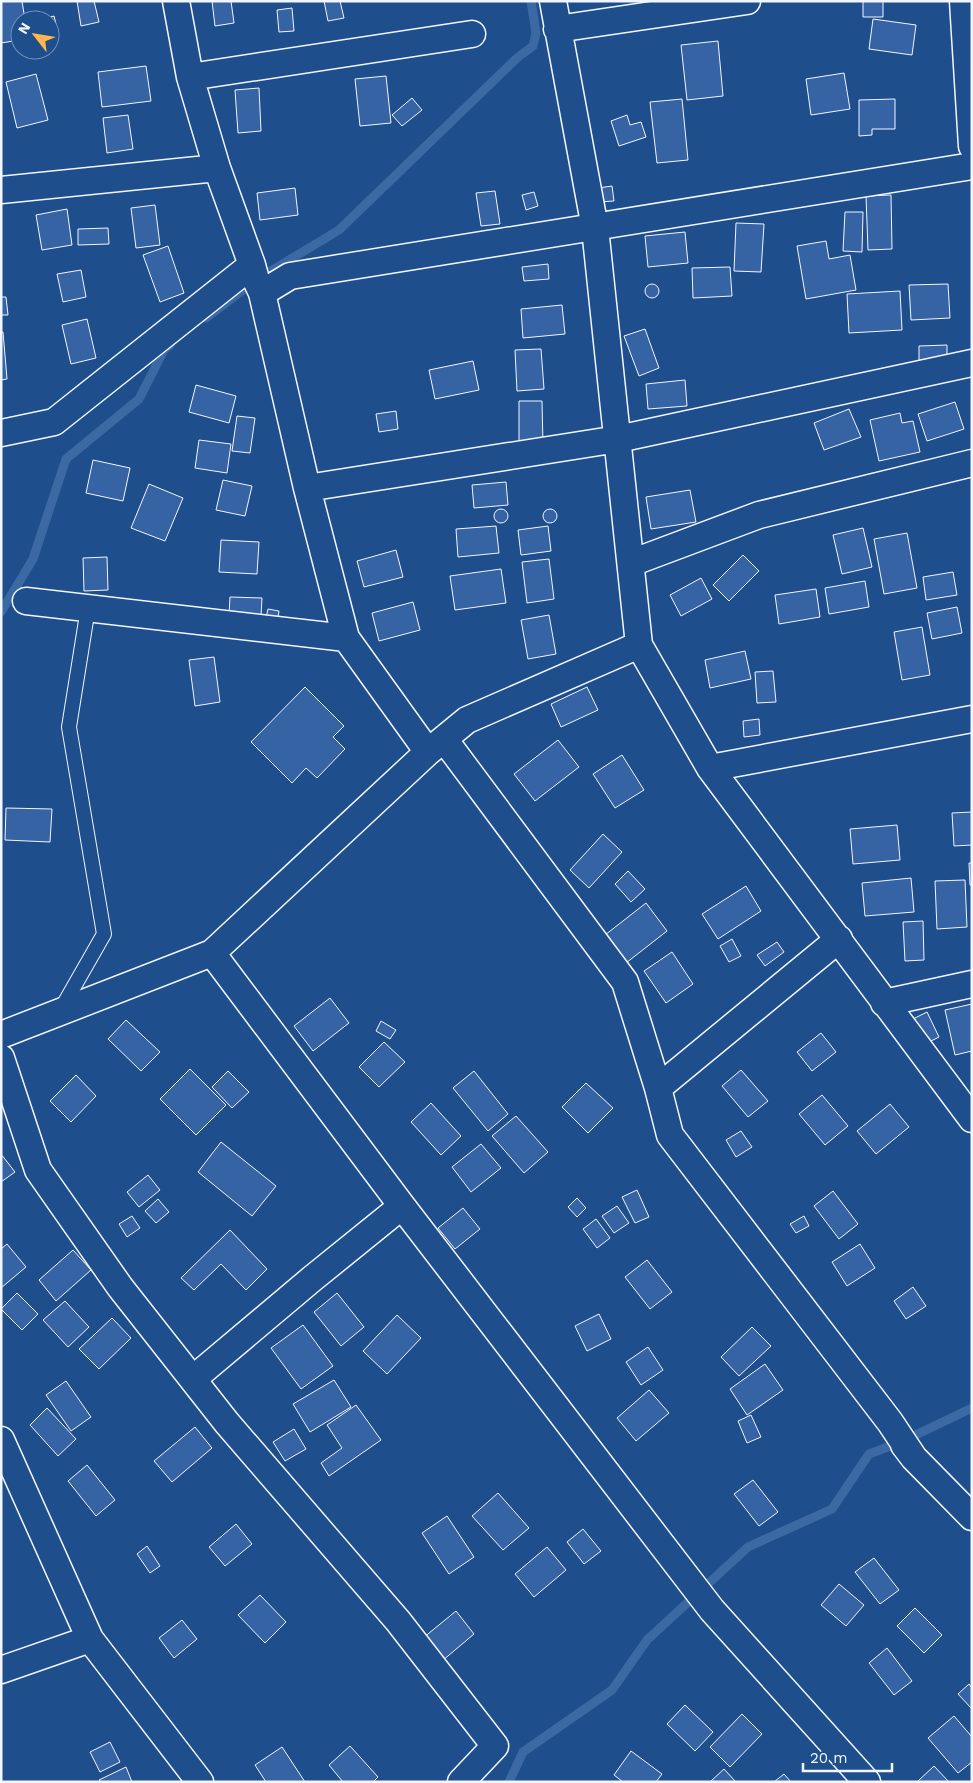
<svg xmlns="http://www.w3.org/2000/svg" width="973" height="1783" font-family="'Work Sans',sans-serif">
	<rect width="100%" height="100%" fill="#1f4e8c"/>
	<g fill="none" stroke-linecap="round" stroke-linejoin="round">
		<path stroke="#3b69a3" stroke-width="9" d="M206,318L256,280L339,230L517,58L533,46L536,33L531,1
			M1,612L33,559L66,459L139,399L164,350L170,345
			M509,1782L523,1752L612,1690L647,1640L748,1547L832,1509L869,1454L901,1442L972,1408"/>
	</g>
	<path fill="#3563a3" stroke="#f2f6ff" d="M1,1H22L25,20H20V40L1,43Z
		M77,1H94L99,22L81,26Z
		M212,1H231L234,23L215,26Z
		M324,1H340L344,18L328,21Z
		M863,1H883V17H863Z
		M292,8L294,31L279,32L277,10Z
		M54,16L58,32L50,34V20H38Z
		M873,19L916,25L912,55L869,49Z
		M718,41L723,96L687,100L681,45Z
		M146,66L151,101L102,107L98,72Z
		M844,73L850,109L811,115L806,79Z
		M36,74L48,120L17,128L6,82Z
		M386,76L391,123L360,126L355,79Z
		M259,88L261,131L238,133L235,90Z
		M412,98L422,110L402,126L392,115Z
		M682,99L688,160L657,163L650,102Z
		M895,99V129H872V135L859,136V100Z
		M128,115L133,149L107,153L103,118Z
		M627,115L630,125L641,122L646,137L619,146L611,121Z
		M612,186L614,201L599,202L598,188Z
		M295,188L298,215L260,220L257,193Z
		M495,191L500,224L481,226L476,193Z
		M534,192L538,206L526,210L522,195Z
		M891,195L892,249L868,250L866,196Z
		M155,205L160,245L136,248L131,208Z
		M67,209L72,245L42,250L36,215Z
		M845,212H863L862,252L843,251Z
		M736,223L764,224L761,272L734,271Z
		M108,228L109,244L78,245V229Z
		M685,232L688,263L648,267L645,236Z
		M826,241L829,259L850,255L856,290L806,299L797,246Z
		M168,246L184,293L160,302L143,255Z
		M548,264L549,279L524,281L522,267Z
		M730,267L732,296L693,298L692,268Z
		M81,270L86,297L63,302L57,274Z
		M948,284L950,318L911,320L909,285Z
		M645 291a7 7 0 1 1 14 0a7 7 0 1 1-14 0Z
		M900,291L902,330L849,333L847,294Z
		M1,297H6L8,315H1Z
		M562,305L565,334L523,338L521,309Z
		M87,319L96,358L71,364L62,325Z
		M645,329L659,368L639,376L624,336Z
		M1,332H3L7,379L1,380Z
		M947,345V363L919,364V346Z
		M541,349L544,389L517,391L515,350Z
		M473,361L479,390L435,399L429,370Z
		M685,380L687,406L648,409L646,384Z
		M196,385L236,396L229,423L189,412Z
		M519,401H542L543,445L519,444Z
		M955,402L964,429L927,441L918,414Z
		M849,409L861,437L824,450L814,423Z
		M396,411L398,429L379,432L376,414Z
		M900,413L902,423L913,421L920,452L879,461L870,420Z
		M237,416L255,418L250,453L232,451Z
		M199,440L231,444L227,473L195,468Z
		M93,460L130,468L123,501L86,493Z
		M223,480L252,486L245,516L216,510Z
		M506,482L508,505L474,508L472,485Z
		M149,484L183,498L165,541L131,528Z
		M690,490L696,522L651,529L646,497Z
		M543 516a7 7 0 1 1 14 0a7 7 0 1 1-14 0Z
		M494 516a7 7 0 1 1 14 0a7 7 0 1 1-14 0Z
		M496,526L499,553L458,557L456,529Z
		M548,526L551,551L521,555L518,530Z
		M863,528L872,567L842,574L833,535Z
		M907,533L917,588L884,594L874,539Z
		M221,540L259,542L257,574L219,572Z
		M396,550L403,577L364,587L357,561Z
		M743,555L759,571L729,601L713,585Z
		M107,557L108,590L84,591L83,558Z
		M549,559L554,599L527,603L522,562Z
		M501,569L506,603L455,610L450,576Z
		M953,572L957,595L926,600L923,577Z
		M701,578L712,599L681,616L670,595Z
		M865,581L869,607L829,614L825,588Z
		M816,589L820,617L779,624L775,595Z
		M230,597L262,598L261,616L229,615Z
		M413,602L420,630L379,641L372,613Z
		M957,607L962,633L932,639L927,613Z
		M268,609L279,611L277,625L265,622Z
		M549,615L556,654L528,659L521,620Z
		M922,627L930,675L902,680L894,632Z
		M745,651L751,679L710,688L705,660Z
		M214,657L220,702L195,706L189,660Z
		M773,671L776,702L757,703L755,672Z
		M305,687L344,726L333,737L345,749L317,778L306,768L292,783L251,742Z
		M587,687L598,710L561,727L551,704Z
		M759,719L760,735L744,737L743,721Z
		M558,740L579,767L535,801L514,774Z
		M622,755L644,790L615,808L593,774Z
		M6,808L52,809L50,842L5,840Z
		M972,812V845L954,846L952,813Z
		M897,825L900,860L853,864L850,829Z
		M603,834L622,852L589,888L570,870Z
		M969,863H972V885H970Z
		M628,871L645,889L631,902L615,884Z
		M911,878L914,912L865,916L862,883Z
		M965,880L967,927L937,929L935,881Z
		M746,886L761,911L718,939L702,914Z
		M646,903L667,931L626,963L605,935Z
		M923,921L924,960L905,961L903,922Z
		M732,939L741,956L729,962L720,946Z
		M777,942L784,952L765,966L757,955Z
		M672,952L693,984L666,1003L644,971Z
		M330,998L349,1023L313,1051L294,1026Z
		M972,1004V1051L955,1055L945,1010Z
		M927,1012L939,1037L919,1047L907,1022Z
		M126,1020L160,1052L141,1071L108,1039Z
		M381,1021L396,1030L390,1039L376,1031Z
		M821,1033L836,1052L812,1071L797,1052Z
		M384,1042L405,1062L379,1087L359,1067Z
		M190,1069L226,1105L196,1135L160,1099Z
		M741,1070L768,1101L748,1117L722,1086Z
		M228,1071L249,1092L232,1108L212,1087Z
		M474,1071L508,1114L488,1131L453,1088Z
		M76,1075L96,1096L71,1122L50,1101Z
		M586,1083L613,1108L588,1133L562,1107Z
		M822,1095L848,1126L825,1145L799,1114Z
		M431,1103L461,1136L441,1155L411,1122Z
		M890,1104L909,1127L876,1154L857,1131Z
		M516,1116L548,1152L524,1173L492,1136Z
		M741,1131L752,1147L736,1157L726,1140Z
		M221,1142L276,1186L252,1216L198,1172Z
		M481,1144L501,1168L471,1192L452,1167Z
		M1,1154L15,1172L1,1182Z
		M148,1175L160,1190L139,1207L127,1192Z
		M637,1190L649,1217L635,1223L622,1197Z
		M833,1191L858,1224L839,1239L814,1206Z
		M577,1198L586,1208L577,1217L568,1207Z
		M158,1199L169,1212L156,1223L145,1211Z
		M617,1206L629,1223L614,1233L602,1216Z
		M463,1208L480,1229L455,1249L438,1228Z
		M132,1216L140,1228L127,1237L119,1224Z
		M804,1216L809,1226L796,1233L790,1224Z
		M596,1219L610,1238L597,1248L583,1229Z
		M230,1230L267,1269L246,1290L221,1264L194,1290L181,1278Z
		M7,1244L26,1267L1,1288V1249Z
		M860,1244L875,1268L847,1286L832,1262Z
		M73,1250L91,1270L56,1301L39,1280Z
		M647,1260L672,1292L650,1309L625,1277Z
		M913,1287L926,1306L906,1319L894,1301Z
		M17,1293L38,1314L22,1330L1,1309Z
		M337,1293L364,1327L341,1346L314,1312Z
		M65,1301L89,1327L68,1347L43,1320Z
		M599,1314L611,1339L587,1351L575,1326Z
		M397,1315L421,1338L387,1374L363,1351Z
		M112,1318L131,1338L99,1369L79,1349Z
		M303,1325L333,1366L301,1389L271,1348Z
		M752,1327L771,1346L739,1376L721,1357Z
		M648,1347L663,1370L641,1385L626,1362Z
		M765,1364L783,1390L747,1415L730,1389Z
		M334,1380L351,1407L310,1432L293,1404Z
		M66,1381L91,1417L71,1431L46,1395Z
		M649,1390L669,1413L636,1441L617,1418Z
		M356,1405L381,1440L329,1476L321,1463L342,1448L327,1425Z
		M47,1408L76,1439L58,1456L30,1425Z
		M751,1415L761,1437L747,1443L738,1421Z
		M195,1427L212,1448L172,1482L154,1461Z
		M294,1429L306,1449L285,1461L273,1442Z
		M87,1465L115,1500L96,1516L68,1481Z
		M753,1480L778,1512L759,1526L734,1494Z
		M498,1493L529,1528L503,1550L472,1516Z
		M447,1516L474,1557L449,1574L422,1533Z
		M236,1524L252,1544L225,1566L209,1547Z
		M583,1529L601,1551L584,1564L567,1542Z
		M147,1546L160,1566L150,1573L137,1554Z
		M547,1547L566,1570L534,1597L515,1574Z
		M874,1558L899,1590L880,1604L855,1572Z
		M839,1584L864,1605L846,1626L821,1605Z
		M260,1595L286,1622L265,1643L238,1615Z
		M915,1608L942,1635L924,1653L897,1626Z
		M456,1611L474,1634L442,1661L423,1638Z
		M182,1620L197,1639L174,1658L159,1638Z
		M887,1648L912,1681L894,1695L869,1663Z
		M969,1684L972,1688V1709L958,1694Z
		M685,1705L713,1732L695,1751L667,1724Z
		M742,1714L762,1734L730,1767L710,1747Z
		M954,1716L972,1737V1762L958,1773L928,1738Z
		M110,1742L120,1762L100,1772L90,1752Z
		M350,1746L378,1777L373,1782H343L329,1765Z
		M282,1747L305,1782H266L255,1765Z
		M631,1751L662,1774L656,1782H623L614,1775Z
		M934,1766L949,1782H917Z
		M126,1767L132,1782H100L99,1780Z
		M724,1769L736,1782H710Z
		M784,1774L791,1782H774Z"/>
	<g fill="none" stroke-linecap="round" stroke-linejoin="round">
		<g stroke="#f2f6ff" stroke-width="16">
			<path id="service" d="M60,1011L104,934L69,727L88,608"/>
		</g>
		<g stroke="#f2f6ff" stroke-width="29">
			<path id="minor" d="M176,1L190,77L217,168L252,265L256,280L262,293L307,488L346,638L428,752
				M553,1L595,228L639,645L710,768L972,1119
				M963,1L972,146
				M557,29L747,1
				M190,77L472,34
				M1,190L217,168
				M262,293L290,276L972,166
				M1,433L54,422L252,265
				M307,488L618,439L972,363
				M631,563L759,515L972,463
				M26,601L346,638
				M444,739L625,982L658,1088L670,1135L890,1422L914,1458
				M710,768L972,719
				M212,953L402,1206L712,1610L867,1782
				M884,1003L972,984
				M1,1035L212,953L428,752L467,720L639,645
				M1,1058L38,1170L120,1287L227,1423L398,1621L495,1746L461,1782
				M658,1088L839,939
				M193,1379L313,1278L402,1206
				M1,1440L90,1639L200,1782
				M904,1445L914,1458L972,1517
				M1,1670L90,1639"/>
		</g>
		<use href="#service" stroke="#1f4e8c" stroke-width="14"/>
		<use href="#minor" stroke="#1f4e8c" stroke-width="26"/>
	</g>
	<rect width="973" height="1783" fill="none" stroke="#f2f6ff" stroke-width="5"/>
	<g transform="translate(35 35) rotate(301)"><circle r="24" fill="#1f4e8c" stroke="#7391ba"/>
	<path d="M0-4L9 19L0 12L-9 19Z" fill="#ffb74d"/>
	<text y="-8" font-size="14" font-weight="bold" text-anchor="middle" fill="#f2f6ff">N</text>
	</g>
	<path d="M803 1763v8h89v-8" fill="none" stroke="#f2f6ff" stroke-width="2.5"/>
	<text x="810" y="1763" font-size="15" fill="#f2f6ff" stroke="#1f4e8c" stroke-width="4" paint-order="stroke">20 m</text>
</svg>
